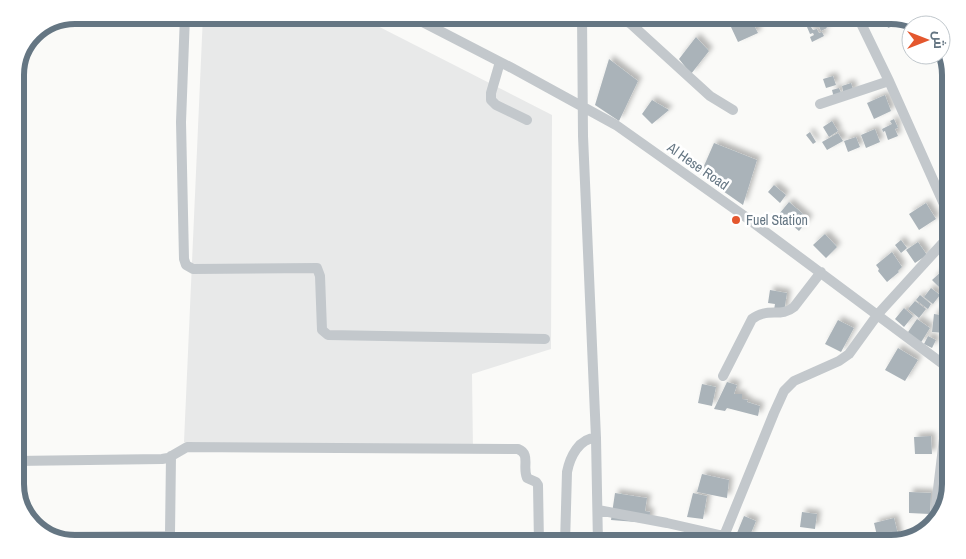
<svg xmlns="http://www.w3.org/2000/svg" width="966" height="559" font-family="'Archivo Narrow',Cairo,sans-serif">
	<defs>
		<filter id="shadow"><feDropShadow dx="4" dy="-4" stdDeviation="2.5" flood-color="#0004"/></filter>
	</defs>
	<rect width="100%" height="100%" fill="#fafaf8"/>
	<path fill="#e8e9e9" d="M203,15H356L552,115L551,349L472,374L473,451L184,442Z"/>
	<path fill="#aab3b9" filter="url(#shadow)" d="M75,15H102L101,24L63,20Z
		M726,15H745L728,21Z
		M887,15H893L896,25L888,28L884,16Z
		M817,17L824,23L827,28L821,31L818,24L811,27L813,30L817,29L819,33L822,32L824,36L812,42L810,37L814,35L813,33L810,34L807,27L810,21Z
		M751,19L758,33L738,42L731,27Z
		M696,37L709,51L691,74L679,59Z
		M609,59L638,81L619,121L595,105Z
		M833,76L836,85L826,88L823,79Z
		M851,83L854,92L844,95L842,86Z
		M839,88L842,95L834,98L832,90Z
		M885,95L891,111L874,119L867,103Z
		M652,100L669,110L652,124L642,114Z
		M894,119L898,128L895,129L898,136L888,140L885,131L883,132L882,129L892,124L890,121Z
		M832,121L838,131L829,137L823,127Z
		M875,129L880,142L866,148L861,135Z
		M810,132L816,142L813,144L806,135Z
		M838,133L843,141L827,150L822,142Z
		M856,137L860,147L848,152L844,141Z
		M714,143L757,160L743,205L700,175Z
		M774,185L786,195L780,203L768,192Z
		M789,202L809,219L799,231L779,214Z
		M926,203L936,219L919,230L909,214Z
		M825,234L837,247L826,258L813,245Z
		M901,240L907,248L901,253L895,245Z
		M918,242L927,255L915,263L906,250Z
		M892,252L902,267L898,271L899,272L887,282L878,271L879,269L876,265Z
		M943,270L951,277V280L942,290L932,280Z
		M931,288L940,295L933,304L924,297Z
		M770,290L787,293L784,312L774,310L775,304L768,303Z
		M920,295L931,304L928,309L916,300Z
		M915,301L926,309L919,318L908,309Z
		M950,305H951V323H948Z
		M904,308L913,316L904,327L895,319Z
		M934,314L947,316L945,333L932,332Z
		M917,319L930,328L920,344L906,335Z
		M838,320L854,328L841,352L825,344Z
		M949,325H951V341H948Z
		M928,336L936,340L932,348L924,344Z
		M898,348L918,360L905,381L885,370Z
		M727,382L737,385L734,394H742V399L748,400L747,402L760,406L758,416L727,408L725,411L714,409Z
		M702,384L716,387L712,406L698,403Z
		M931,436L932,454H915L914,437Z
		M950,438H951V461L946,460Z
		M702,474L729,480L727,498L697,492Z
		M943,483L951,484L946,504L941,503Z
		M909,492L931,493L930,514L909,513Z
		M615,493L647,498L645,511L650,512L649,523L611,520Z
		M693,493L707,496L703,519L687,517Z
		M802,512L817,514L815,529L800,527Z
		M744,516L756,521L749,538L737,533Z
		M894,518L900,542L891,544H879L874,523Z"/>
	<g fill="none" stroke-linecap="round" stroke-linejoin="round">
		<path stroke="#c3c8cc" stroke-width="10" d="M185,15L181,122L184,259L186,265L193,269L317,268L320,276L322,330L328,335L545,339
			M409,15L510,67L616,125L743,215L951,370
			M582,15L583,136L596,438L598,544
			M615,15L631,24L710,96L733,110
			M857,15L889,81L951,220
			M500,62L491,93V100L496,105L527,120
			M820,104L889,81
			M723,376L752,319C767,307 781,318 794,307L821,272
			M15,461L162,459L168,458L187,447L518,449C531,454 522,467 527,478L536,482L538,485L539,544
			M598,510L667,523L724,536L804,544
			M934,523L951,380
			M724,536L774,413L784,391L794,381L839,361L849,354L878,314L951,234
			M48,537L169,536
			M161,544L168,539L170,533L171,456
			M565,544L567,472C570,457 579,438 596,438"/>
	</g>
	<circle fill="#e4572e" stroke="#fff" stroke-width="2" cx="736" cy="220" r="5"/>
	<g text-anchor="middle" stroke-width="5" stroke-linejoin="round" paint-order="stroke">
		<g font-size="14" fill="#657683" stroke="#fff">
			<text transform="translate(698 166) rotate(35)" y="5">Al Hese Road</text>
		</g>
		<g font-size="14" fill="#657683" stroke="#fff" text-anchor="start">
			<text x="746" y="225">Fuel Station</text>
		</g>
	</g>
	<path d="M0 0H966V559H0ZM75 24H891A51 51 0 0 1 942 75V484A51 51 0 0 1 891 535H75A51 51 0 0 1 24 484V75A51 51 0 0 1 75 24Z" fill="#fff" fill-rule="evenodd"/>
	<path fill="none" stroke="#657683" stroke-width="6" d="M75 24H891A51 51 0 0 1 942 75V484A51 51 0 0 1 891 535H75A51 51 0 0 1 24 484V75A51 51 0 0 1 75 24Z"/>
	<g transform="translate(926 40) rotate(90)"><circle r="24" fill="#ffffff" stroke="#c1c8cd"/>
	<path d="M0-4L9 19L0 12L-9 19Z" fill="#e4572e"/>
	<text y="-8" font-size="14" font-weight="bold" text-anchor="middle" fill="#657683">ش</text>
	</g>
</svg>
